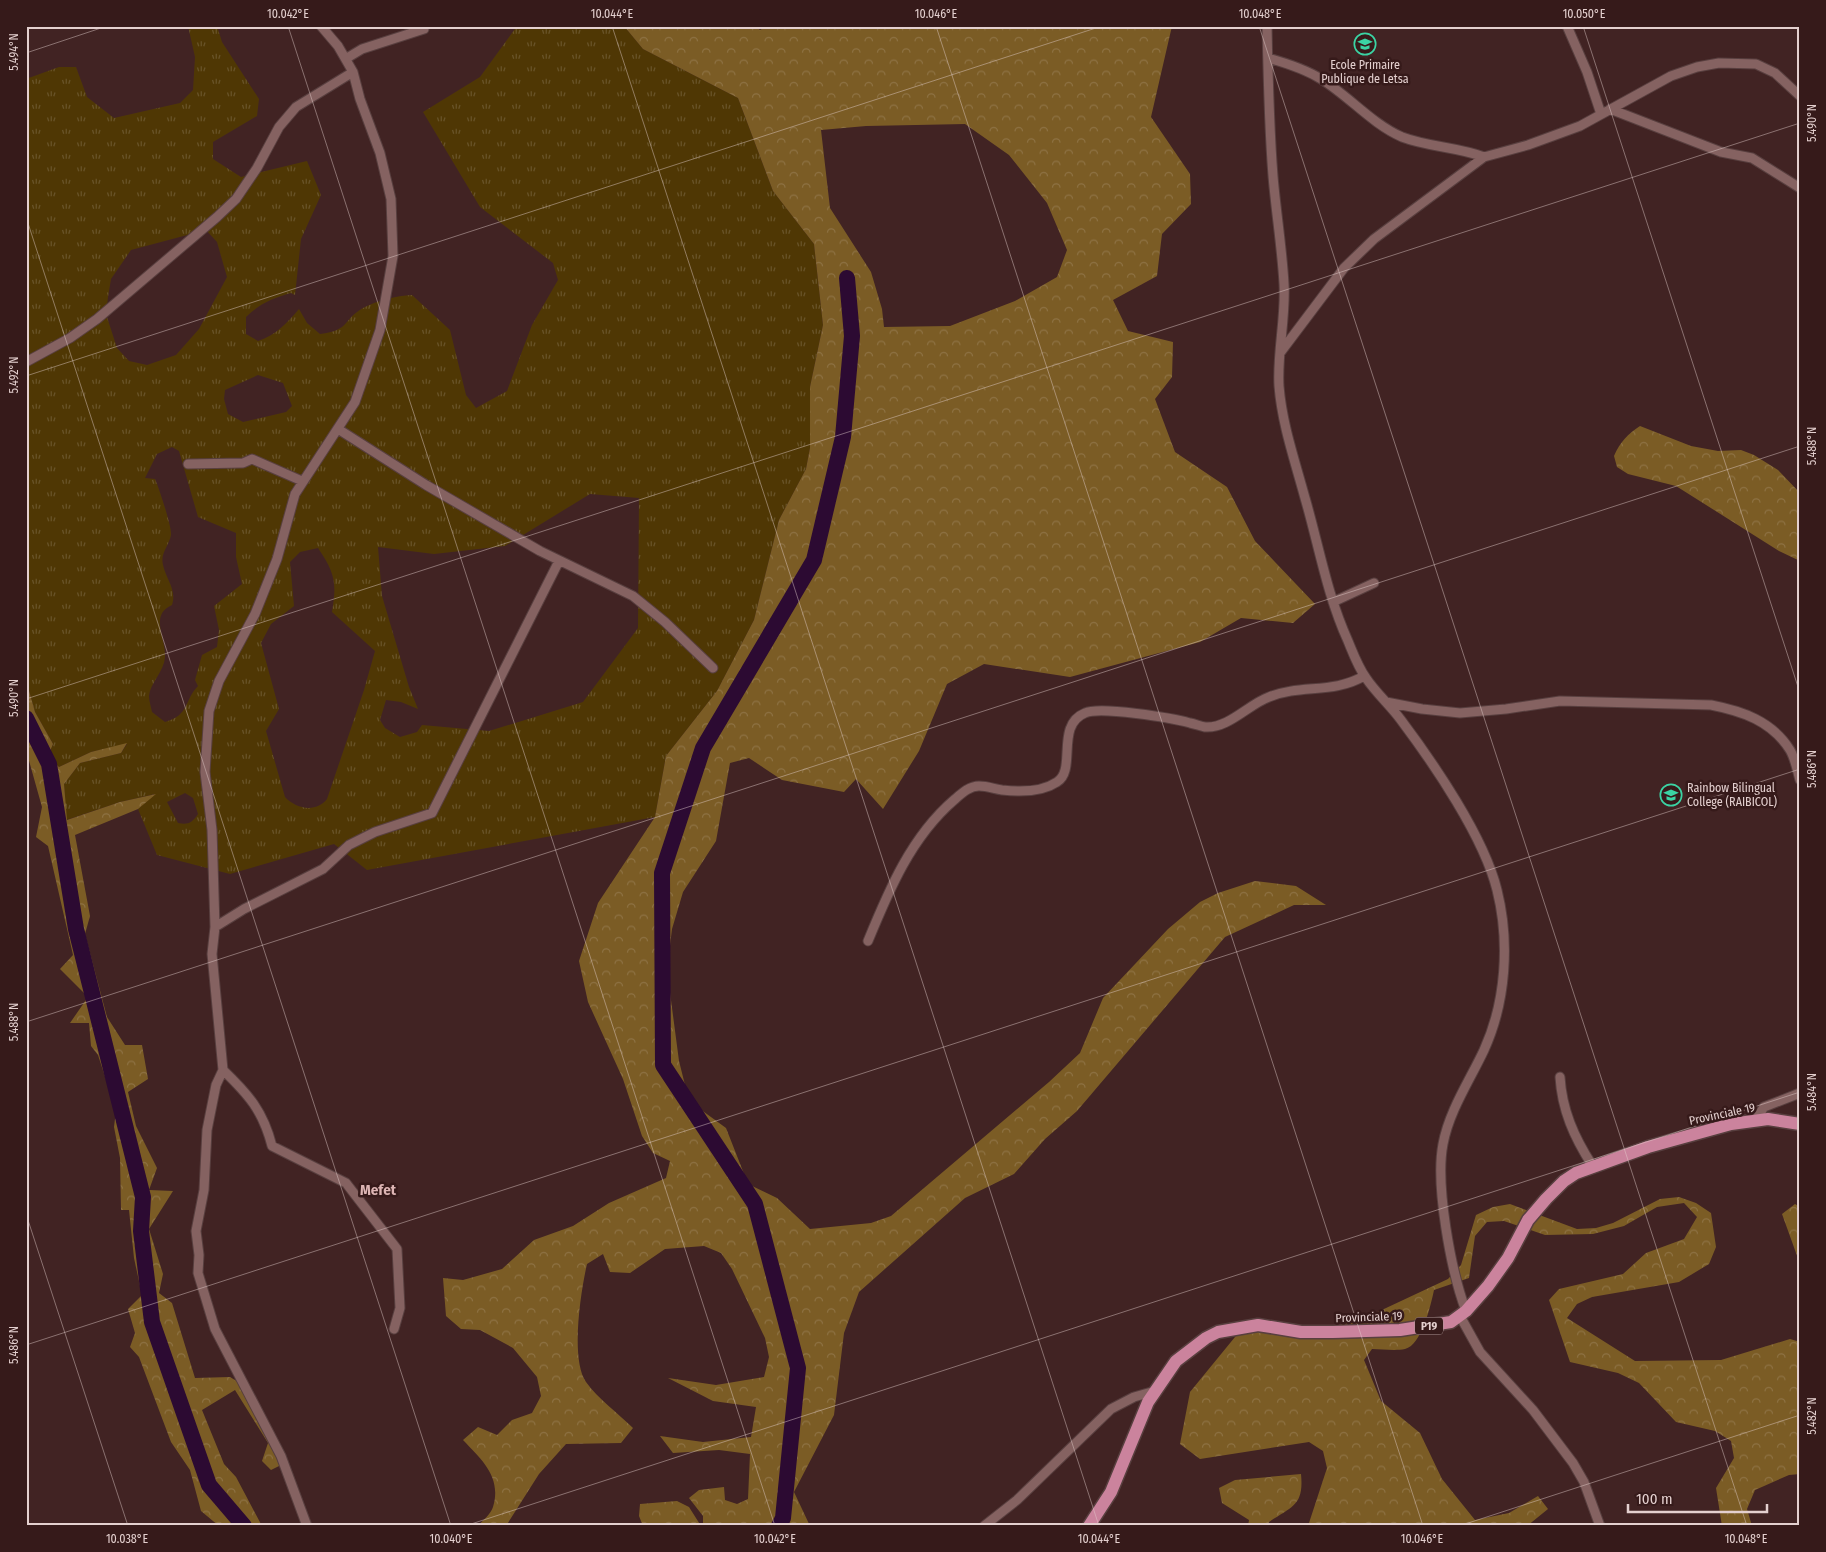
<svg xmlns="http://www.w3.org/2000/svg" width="1826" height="1552" font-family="'Fira Sans Condensed',sans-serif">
	<defs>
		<pattern id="grass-tufts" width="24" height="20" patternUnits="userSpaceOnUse" patternTransform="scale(1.25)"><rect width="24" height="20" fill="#4f3704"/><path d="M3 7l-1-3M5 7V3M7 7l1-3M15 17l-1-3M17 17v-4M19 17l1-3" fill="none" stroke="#685328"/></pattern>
		<pattern id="forest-crowns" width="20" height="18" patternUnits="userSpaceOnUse" patternTransform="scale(1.25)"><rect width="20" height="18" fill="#7b5c25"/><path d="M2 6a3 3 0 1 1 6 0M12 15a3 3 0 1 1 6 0" fill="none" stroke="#8e7244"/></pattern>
	</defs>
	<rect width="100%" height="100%" fill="#412323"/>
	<path fill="url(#grass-tufts)" fill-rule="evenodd" d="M188,26H217L222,42L259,99L257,116L213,142V159L241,177L307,161L321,195L301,239L295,295L291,293C273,298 259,304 246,317V334L258,341C276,335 287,323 299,309L307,323L320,334C351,330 342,320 363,308C378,300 396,296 412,295L450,330L466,395L476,408L507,391L532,325L558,280L553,263L480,207L423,112L480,77L517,26H624L643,49L738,98L773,191L814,244L823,325L810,387V448L806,469L779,520L754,620L717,691L666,756L655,817L367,870L334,844L230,874L157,855L138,809L155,794L120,802L66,820L64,784L80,763L121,753L127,744L91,752L59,767L48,756L53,744L35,712L26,680V79L59,67H76L87,97L114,118L180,103L193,90L195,57ZM206,230L217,242L227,277L199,329L176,355L147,365L129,361L117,348L106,314L108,297L111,279L131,250ZM258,375L283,383L292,406L286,412L243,422L228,414L224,399L225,390ZM172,447L179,451L198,517L236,533V557L242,584L214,606L219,630L217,647L202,655L195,680L198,686C184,700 190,715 165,722L152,712C151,707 149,701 149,696C150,683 164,672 165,657C166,638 149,615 172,605C177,590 166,579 163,565C160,553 169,546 171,535C172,527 159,488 155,479L145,478L157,454ZM590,494L639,498L638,628L583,702L489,731L422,725L417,732L400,737L385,728L380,720L386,700L401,702L418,709L409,687L382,596L378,547L434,554L505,546ZM318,548C335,573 337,583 332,612L375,651L364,690L327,799C316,813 296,809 285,797L266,731L279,709L261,643L271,624L294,606L290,562L300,552ZM185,793L193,798L198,814C192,823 188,825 178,823L167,802Z"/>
	<path fill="url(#forest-crowns)" fill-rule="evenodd" d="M624,26H755L760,30L767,26H1172L1151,117L1190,174L1191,204L1162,234L1157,276L1113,300L1128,331L1173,342L1172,377L1155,399L1175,452L1227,487L1255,541L1315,604L1293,623L1241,618L1200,642L1070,677L984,664L947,684L919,751L883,809L856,779L844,792L782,780L749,758L730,763L716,841L683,892L672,929L667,970L679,1061L689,1101L726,1128L748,1184L777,1198L810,1229L871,1223L891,1216L1049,1082L1080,1053L1103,998L1168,929L1200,902L1218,893L1255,881L1296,886L1326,905H1294L1225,937L1077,1111L1045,1139L1014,1174L965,1198L859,1292L844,1333L834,1415L794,1492L810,1526H703V1516L689,1498L699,1490L724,1487L725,1500L737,1504L748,1499L750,1454L719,1450L673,1453L660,1436L703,1442L751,1437L756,1407L713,1401L668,1378L716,1385L764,1377L769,1357L765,1338L732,1269L721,1253L704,1246L665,1249L630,1273L610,1272L603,1254L587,1264C581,1290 570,1359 586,1382C598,1399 618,1413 633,1428L621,1443L566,1444L539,1474L506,1526H478C483,1520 491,1514 493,1507C502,1477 482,1460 463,1440L478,1427L497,1435L512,1420L532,1413L541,1396L537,1377L513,1348L480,1330L461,1329L446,1316L443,1278L463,1280L502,1269L534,1240L573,1226L609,1203L666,1178L670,1161L653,1153L642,1136L623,1079L588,1002L579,961L598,903L655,817L666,756L717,691L754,620L779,520L806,469L810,448V387L823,325L814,244L773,191L738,98L643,49ZM965,124L1009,155L1047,203L1067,250L1057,277L1015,301L950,326L884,327L882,309L871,272L830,208L821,130L866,126Z
		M1640,426L1691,446L1718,451L1741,450L1754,455L1778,470L1800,493V561L1779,551L1676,486L1628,474L1617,467L1614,456C1620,442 1628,434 1640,426Z
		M26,680L35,712L53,744L48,756L59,767L91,752L127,743L121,753L80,763L64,784L67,820L120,802L156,794L138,809L75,835L90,916L85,934L107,1017L125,1045H142L148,1079L128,1092L136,1126L157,1168L149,1190L173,1191L149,1229L163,1274L159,1293L172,1303L195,1378L230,1377L248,1388L281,1465L271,1470L262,1461L268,1443L235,1390L202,1410L224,1464L236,1477L262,1526H219L201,1511L190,1470L171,1442L139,1357L130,1347L135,1333L128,1309L142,1295L134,1258L129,1210H121L120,1158L114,1127L117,1103L113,1101L98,1055L91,1046L89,1023H70L88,997L60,969L73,955L48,846L36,837L42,807L26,750Z
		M1679,1197L1696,1203L1711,1213L1716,1247L1709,1264L1679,1282L1592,1297L1577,1304L1567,1318L1635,1361L1721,1360L1790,1339L1800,1342V1474L1789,1475L1755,1490L1747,1509L1752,1526H1722L1716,1488L1734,1458L1731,1441L1715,1431L1676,1422L1639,1383L1618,1373L1570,1362L1549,1300L1559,1289L1623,1274L1646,1253L1684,1239L1697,1217L1684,1203L1657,1207L1624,1226L1593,1234L1545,1235L1504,1221L1487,1222L1475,1236L1469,1278L1434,1290C1431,1304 1422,1345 1405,1349C1395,1351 1382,1349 1372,1349L1364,1360L1381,1401L1420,1433L1442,1479L1475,1520L1509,1513L1538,1496L1548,1509L1527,1526H1308L1327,1468L1323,1451L1309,1442L1200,1459L1180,1444L1190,1392L1244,1326L1321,1331L1369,1316L1448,1279L1461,1265L1476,1215L1493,1207L1510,1204L1577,1229L1596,1228L1613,1223L1660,1199Z
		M1795,1204L1800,1207V1264L1782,1214Z
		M1301,1474C1304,1505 1293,1506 1269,1522L1268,1526H1248L1249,1520L1222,1503L1219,1488L1235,1480Z
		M677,1501L689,1507L701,1526H643L639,1516L640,1504Z"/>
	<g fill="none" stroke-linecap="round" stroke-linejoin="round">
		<path stroke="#2c0a32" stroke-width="16" d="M26,718L49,764L76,929L143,1197L141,1231L152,1322L209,1485L244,1526
			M779,1526L783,1518L798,1368L755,1204L663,1065L662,873L703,748L814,560L843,437L852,336L847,278"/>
		<g stroke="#583f3f" stroke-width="11">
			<path id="street" d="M1267,26C1268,76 1269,126 1273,176C1276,212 1282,248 1284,284C1286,318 1277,352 1279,386C1282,424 1295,461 1305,498C1319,546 1327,595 1348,641C1353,653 1358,667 1366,678C1376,693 1390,705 1401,720C1434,764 1484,837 1497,890C1510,942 1506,1002 1484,1050C1470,1080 1449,1111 1443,1144C1435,1185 1451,1271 1466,1311
				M1567,26L1587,72L1601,114
				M347,58L362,49L424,29V26
				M1268,58C1286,63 1305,69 1321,79C1349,96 1372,124 1402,137C1428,147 1458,147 1484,157
				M1610,109L1721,152L1752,158L1800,188
				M1280,353L1344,268L1374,239L1484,157L1528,145L1580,126L1671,76L1697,67L1719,63L1756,64L1775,73L1800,96
				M26,362L70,338L97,319L217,217L236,199L257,168L279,127L296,107L353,72
				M338,429L426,485L540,551L633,596L665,622L713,668
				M188,464L243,463L252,459L302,481
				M1333,602L1374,583
				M1386,702L1422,709L1460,713L1506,709L1560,701L1711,705C1742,711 1772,721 1790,750C1795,758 1797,770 1800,780
				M215,927L244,909L323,869L349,845L375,832L432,813L559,561
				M868,941C889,890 911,837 954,800C961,794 969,786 979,786C987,786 995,789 1002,790C1019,792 1042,792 1057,782C1077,770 1055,725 1085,713C1100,706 1172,718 1190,723C1195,724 1200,726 1205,727C1228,729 1249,704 1269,697C1301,684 1333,694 1364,676
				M223,1070C249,1095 263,1111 272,1146L346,1183L397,1249L400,1308L394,1329
				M1560,1077C1562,1110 1574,1137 1592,1165
				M1755,1121L1764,1107L1800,1093
				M1460,1316L1480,1352L1533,1410L1573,1463L1584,1482L1600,1526
				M307,1526L281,1456L215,1329L198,1273L199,1255L196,1231L204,1190L207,1130L216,1085L223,1070L212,954L215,927L212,830L205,772L209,711L219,681L255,614L277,559L295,494L355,402L380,330L393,256L391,199L380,153L360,99L353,72L338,46L321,26
				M984,1526L1017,1500L1111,1409L1134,1397L1155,1391"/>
		</g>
		<g stroke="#583f3f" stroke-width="15">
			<path id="primary" d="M1089,1526L1111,1492L1148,1402L1176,1361L1206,1338L1218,1332L1258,1325L1301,1332H1333L1400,1330L1451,1322L1466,1311L1488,1286L1508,1258L1528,1220L1546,1199L1564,1181L1576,1173L1648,1147L1731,1124L1768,1119L1800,1124"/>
		</g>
		<use href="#street" stroke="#856261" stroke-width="9"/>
		<use href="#primary" stroke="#cb839d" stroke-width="12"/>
	</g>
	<path fill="none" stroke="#e4d0cf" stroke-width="1" stroke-opacity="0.45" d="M288,26L775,1526M612,26L1099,1526M936,26L1423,1526M1259,26L1747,1526M1583,26L1800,693M26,53L107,26M26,217L451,1526M26,376L1102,26M26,699L1800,123M26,1022L1800,446M26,1214L128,1526M26,1345L1800,769M465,1526L1800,1092M1459,1526L1800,1415"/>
	<defs>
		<g id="school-ring" transform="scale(1.125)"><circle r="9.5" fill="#361a1a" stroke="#3bd4a4" stroke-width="1.5"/><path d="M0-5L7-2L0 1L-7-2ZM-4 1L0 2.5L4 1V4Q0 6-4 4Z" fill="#3bd4a4"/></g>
	</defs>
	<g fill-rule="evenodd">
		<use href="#school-ring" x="1365" y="44"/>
		<use href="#school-ring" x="1671" y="795"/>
	</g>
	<g text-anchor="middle" stroke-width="5" stroke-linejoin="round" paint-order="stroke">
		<rect fill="#361a1a" stroke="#b09999" stroke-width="1" x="1415" y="1317.5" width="28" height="17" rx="4"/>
		<g font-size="11" font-weight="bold" fill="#e4d0cf">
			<text x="1429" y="1330">P19</text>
		</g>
		<g font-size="12" fill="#e4d0cf" stroke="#361a1a">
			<text x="1365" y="69">Ecole Primaire<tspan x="1365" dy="14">Publique de Letsa</tspan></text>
			<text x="1687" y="792" text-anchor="start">Rainbow Bilingual<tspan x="1687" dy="14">College (RAIBICOL)</tspan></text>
		</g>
		<g font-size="12" fill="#e4d0cf" stroke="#361a1a">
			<text transform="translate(1722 1114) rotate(-12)" y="4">Provinciale 19</text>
			<text transform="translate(1369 1317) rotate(-2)" y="4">Provinciale 19</text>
		</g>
		<g font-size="15" font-weight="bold" fill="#ddb5b4" stroke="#361a1a">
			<text x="378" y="1195">Mefet</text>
		</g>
	</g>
	<rect width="1826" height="1552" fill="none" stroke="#361a1a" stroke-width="55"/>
	<path d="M1628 1504v8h139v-8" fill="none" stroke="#e4d0cf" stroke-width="2.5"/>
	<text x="1636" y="1504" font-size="15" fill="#e4d0cf" stroke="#361a1a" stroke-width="4" paint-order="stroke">100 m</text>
	<rect x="28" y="28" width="1770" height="1496" fill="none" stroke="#e4d0cf" stroke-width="2"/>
	<g font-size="12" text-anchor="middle" fill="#e4d0cf">
		<text x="288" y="18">10.042°E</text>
		<text x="612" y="18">10.044°E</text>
		<text x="936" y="18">10.046°E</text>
		<text x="1260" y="18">10.048°E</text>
		<text x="1584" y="18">10.050°E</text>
		<text transform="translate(14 52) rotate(-90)" y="4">5.494°N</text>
		<text transform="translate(1812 123) rotate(-90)" y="4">5.490°N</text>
		<text transform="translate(14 375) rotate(-90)" y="4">5.492°N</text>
		<text transform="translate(1812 446) rotate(-90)" y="4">5.488°N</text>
		<text transform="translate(14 698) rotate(-90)" y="4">5.490°N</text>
		<text transform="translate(1812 769) rotate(-90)" y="4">5.486°N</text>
		<text transform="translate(14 1022) rotate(-90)" y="4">5.488°N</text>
		<text transform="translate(1812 1092) rotate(-90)" y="4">5.484°N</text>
		<text transform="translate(14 1345) rotate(-90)" y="4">5.486°N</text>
		<text transform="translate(1812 1416) rotate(-90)" y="4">5.482°N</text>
		<text x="127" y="1543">10.038°E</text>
		<text x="451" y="1543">10.040°E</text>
		<text x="775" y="1543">10.042°E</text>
		<text x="1099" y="1543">10.044°E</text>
		<text x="1422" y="1543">10.046°E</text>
		<text x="1746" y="1543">10.048°E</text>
	</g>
</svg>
